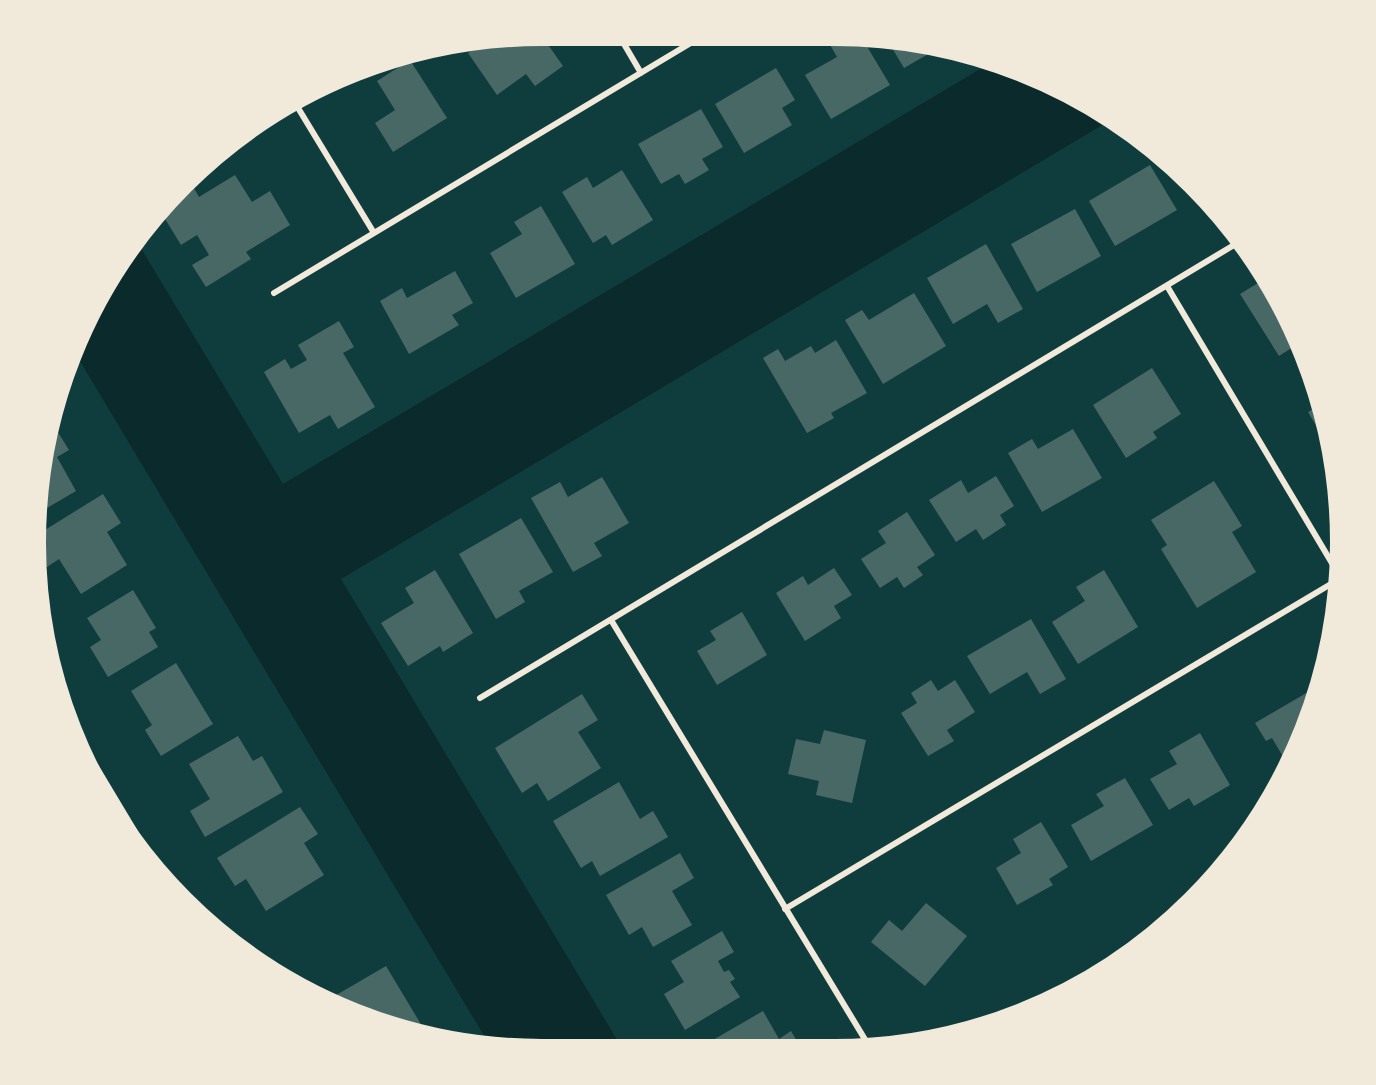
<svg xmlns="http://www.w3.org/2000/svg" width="1376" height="1085" font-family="'Asap Condensed',sans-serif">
	<rect width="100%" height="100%" fill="#0f3d3e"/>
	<path fill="#0a2a2b" d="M997,59L1089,100L1114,118L341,579L625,1053H542L492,1049L74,351L100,287L136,240L283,484Z"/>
	<path fill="#486865" d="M539,32L563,66L535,86L526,74L497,95L468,53L487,39Z
		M830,32L859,33L890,85L831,119L805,75L837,57L825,36Z
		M885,36L925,44L930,53L904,68Z
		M410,60L447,118L393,152L375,123L395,110L377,81Z
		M776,68L795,100L782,108L792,125L744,153L715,104Z
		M701,109L723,147L702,159L709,170L685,184L679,174L661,184L638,144Z
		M1150,165L1177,210L1115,246L1089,201Z
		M622,170L653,220L612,245L606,235L593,243L562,192L587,177L593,188Z
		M235,175L252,202L270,191L290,225L246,252L251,259L206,287L192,265L209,255L197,235L181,245L159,209L166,201L192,185L199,197Z
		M541,206L575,264L516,298L490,253L522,234L514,222Z
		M1075,209L1101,256L1037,292L1011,244Z
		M986,244L1023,309L998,323L987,304L953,324L927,278Z
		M455,271L473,303L452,315L459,325L409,354L380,301L402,288L407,298Z
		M1268,277L1276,287L1301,342L1279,356L1240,294Z
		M914,293L946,346L883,384L845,320L862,310L869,320Z
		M339,321L354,347L343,353L375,407L338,429L330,415L299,433L264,372L285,359L291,369L307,360L298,345Z
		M836,340L867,393L831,413L834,418L807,433L763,358L778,349L785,361L811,346L815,353Z
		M1152,368L1181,414L1153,432L1157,438L1126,458L1093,405Z
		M1323,403L1332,443L1328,446L1308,412Z
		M51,421L69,450L57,457L76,491L35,515L47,424Z
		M1073,429L1102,478L1042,512L1008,453L1032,439L1038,449Z
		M996,476L1014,506L1000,515L1006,525L983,540L976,529L956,542L929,500L961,480L968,493Z
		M602,477L629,523L594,543L602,556L573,572L531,498L560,482L568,497Z
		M1214,481L1242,526L1232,532L1256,572L1197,608L1161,549L1167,545L1151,520Z
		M103,494L121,523L107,532L127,565L81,594L59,559L44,569L33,550L32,538Z
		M907,512L935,555L917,567L923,575L904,588L897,577L880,588L861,559L886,543L878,531Z
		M521,518L553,572L519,591L525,602L496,619L459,554Z
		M834,568L852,595L834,606L841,618L805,641L776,593L803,576L808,585Z
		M435,570L473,633L443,652L440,646L408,666L381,623L414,603L405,588Z
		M1104,570L1138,627L1078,664L1052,622L1085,601L1076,587Z
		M133,590L156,628L149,632L158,647L108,677L90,647L101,640L87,618Z
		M742,612L767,655L717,685L697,651L716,640L710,631Z
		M1031,619L1066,679L1040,694L1027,672L990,694L967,656Z
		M176,663L213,724L161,756L145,730L152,725L131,691Z
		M931,680L938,691L955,680L975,712L947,730L954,741L928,756L901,713L917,703L911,693Z
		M1325,682L1292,769L1291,770L1272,738L1266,741L1255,723Z
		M582,694L598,720L578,732L601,768L548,801L537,783L522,793L495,748Z
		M824,730L866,740L852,803L816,795L819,781L788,774L796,739L820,744Z
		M1200,733L1230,785L1194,806L1189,798L1169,810L1150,779L1177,764L1169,751Z
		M238,736L253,761L262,756L283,792L205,837L190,811L210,799L189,764Z
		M1125,778L1153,825L1091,861L1071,825L1104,806L1096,794Z
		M619,782L640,819L653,811L668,837L600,876L592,861L581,868L553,821Z
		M300,807L318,834L304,843L324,875L266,911L246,879L235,886L217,858Z
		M1041,822L1068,867L1049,879L1053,885L1017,905L996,868L1021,853L1013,839Z
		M680,853L694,878L672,891L692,925L653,947L642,927L629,935L606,895Z
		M926,903L967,936L925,986L871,942L889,920L902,931Z
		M722,931L734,952L718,961L724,972L729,970L735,979L730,982L740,997L685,1030L664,994L684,982L671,961Z
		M386,966L425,1031L417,1036L347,1014L326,1001Z
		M1089,970L1096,980L1066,996L1060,987Z
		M763,1011L779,1039L791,1031L804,1053H694V1051Z"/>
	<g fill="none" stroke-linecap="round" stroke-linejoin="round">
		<path stroke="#f1e9da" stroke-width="6" d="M617,32L641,73
			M292,98L374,233
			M1167,286L1342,580
			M274,293L709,32
			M611,620L872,1051
			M480,698L1239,242
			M68,720L171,892
			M785,909L1341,578"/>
	</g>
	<path d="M0 0H1376V1085H0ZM542 42H834A500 500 0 0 1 1334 542V543A500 500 0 0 1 834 1043H542A500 500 0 0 1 42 543V542A500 500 0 0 1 542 42Z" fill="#f1e9da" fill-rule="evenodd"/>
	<path fill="none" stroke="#f1e9da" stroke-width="8" d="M542 42H834A500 500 0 0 1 1334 542V543A500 500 0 0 1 834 1043H542A500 500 0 0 1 42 543V542A500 500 0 0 1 542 42Z"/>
</svg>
